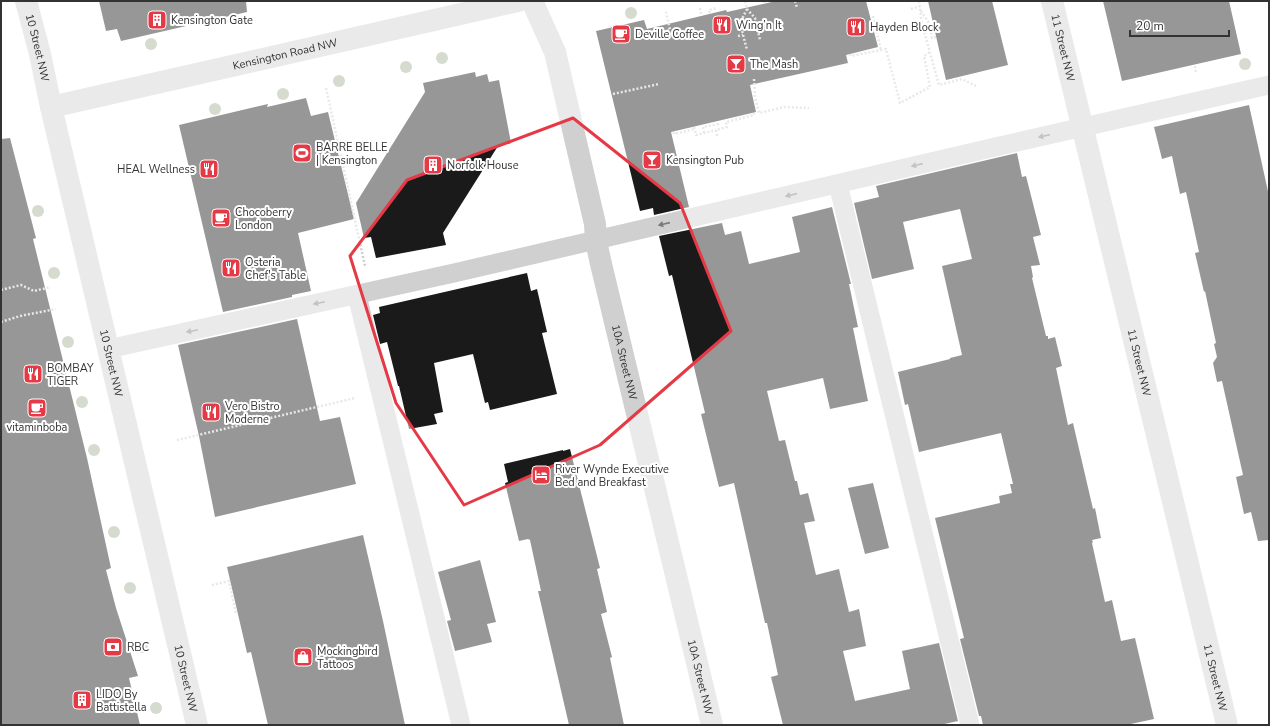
<svg xmlns="http://www.w3.org/2000/svg" width="1270" height="726" font-family="'Nunito Sans',sans-serif">
	<rect width="100%" height="100%" fill="#fff"/>
	<path fill="#1a1a1a" d="M99,1H246L247,12L121,41L117,29L106,31Z
		M776,1H866L878,47L846,55L848,63L750,85L756,112L671,132L689,207L654,215L653,208L640,211L596,31L644,20L647,29L726,10L727,12Z
		M928,1H992L1008,65L946,80Z
		M1103,1H1229L1241,54L1122,81Z
		M475,72L476,77L487,74L489,82L499,80L511,143L498,146L443,233L446,245L376,258L371,237L364,238L356,203L425,92L423,83Z
		M306,98L311,116L328,112L354,219L298,233L311,291L292,295V297L223,312L179,125L268,104L267,107Z
		M1249,105L1269,196V540L1258,541L1251,512L1244,514L1236,477L1243,475L1222,381L1217,382L1213,363L1217,357L1214,344L1216,343L1205,291L1204,292L1195,253L1199,252L1186,192L1180,194L1172,156L1162,159L1154,127Z
		M10,138L36,238L33,239L87,458L111,568L106,570L116,608L138,676L129,678L140,725H1V139Z
		M1017,153L1022,177L1026,176L1041,235L1033,237L1040,265L1031,266L1033,277L1032,278L1046,336H1048V339L1055,337L1062,366L1056,368L1068,425L1073,423L1093,509L1095,508L1101,538L1092,540L1093,542L1092,543L1105,602L1112,600L1121,641L1135,638L1154,719L1126,725H983L981,716H979L960,639L964,638L935,518L1000,503L999,496L1012,493L1010,484H1013L1001,433L919,452L908,404L905,405L898,372L950,359V358L962,355L942,266L972,259L960,209L903,222L914,269L872,279L854,203L879,197L876,186Z
		M832,207L851,284H849L858,327L853,328L868,401L830,409L823,378L767,391L779,441L785,440L795,481H797L800,495L808,493L815,521L804,523L816,575L839,569L849,612L859,609L866,646L843,651L855,701L910,689L902,651L939,643L958,721L940,725H783L771,677L778,675L767,623H765L734,483L719,487L701,414L705,413L672,275L669,276L659,236L722,223L725,235L741,231L749,264L800,252L792,217Z
		M527,273L531,291L537,289L547,332L542,333L557,394L490,410L488,402L485,403L473,354L434,363L443,412L434,414L437,424L409,429L399,386H398L387,342L380,344L373,315L380,313L379,307Z
		M297,319L320,421L340,417L356,484L215,517L199,436L178,345Z
		M570,449L600,568L597,569L607,612L601,614L612,657L610,658L624,725H569L538,591H541L530,540L528,539L519,541L505,483L508,482L504,464L563,450V451Z
		M873,483L889,548L865,554L848,488Z
		M363,535L383,621L405,725H268L251,652L247,653L227,567Z
		M480,560L496,622L487,624L492,642L455,651L447,621L451,620L438,572Z"/>
	<g fill="none" stroke-linecap="round" stroke-linejoin="round">
		<path stroke="#cdcdcd" stroke-width="2.5" stroke-dasharray="2 2" stroke-linecap="butt" d="M745,1L747,9L755,18L760,40
			M764,1L765,4
			M795,1L797,8
			M919,1L922,24L939,85L962,79L976,86
			M700,8L701,15
			M747,9L740,23L747,50
			M911,9L920,6
			M921,11L929,23L932,38L936,37
			M710,13L709,10L717,8
			M873,16L881,50
			M659,32L670,30L666,12
			M738,36L743,35
			M850,54L851,56L886,49L900,103L930,87L924,56L930,52
			M1195,66L1196,74
			M754,79L755,97L759,113L784,107L809,108
			M326,88L365,266
			M613,94L659,84
			M694,127L696,135L716,130
			M674,132V134L695,129
			M704,133L703,127L718,124L717,122
			M717,136L716,130L727,127L726,122L754,115V113
			M1,290L21,285L34,291L51,287
			M1,322L20,316L56,309
			M177,440L355,398
			M212,585L229,581L236,613H238"/>
		<path stroke="#d0d0d0" stroke-width="19" d="M838,184L970,725
			M357,295L461,725
			M108,349L454,273L991,148L1269,85"/>
		<g stroke="#d0d0d0" stroke-width="22">
			<path id="s1" d="M532,1L555,52L595,224L596,241L601,264L712,725"/>
			<path id="s2" d="M1052,1L1227,725"/>
		</g>
		<g stroke="#d0d0d0" stroke-width="22">
			<path id="s3" d="M26,1L40,54L51,107L197,725"/>
			<path id="s4" d="M51,107L518,1"/>
		</g>
	</g>
	<g fill="#a2b095">
		<circle cx="631" cy="13" r="6"/>
		<circle cx="151" cy="44" r="6"/>
		<circle cx="442" cy="58" r="6"/>
		<circle cx="1245" cy="64" r="6"/>
		<circle cx="406" cy="67" r="6"/>
		<circle cx="339" cy="81" r="6"/>
		<circle cx="283" cy="94" r="6"/>
		<circle cx="215" cy="109" r="6"/>
		<circle cx="38" cy="211" r="6"/>
		<circle cx="54" cy="273" r="6"/>
		<circle cx="68" cy="342" r="6"/>
		<circle cx="82" cy="402" r="6"/>
		<circle cx="94" cy="450" r="6"/>
		<circle cx="114" cy="532" r="6"/>
		<circle cx="130" cy="588" r="6"/>
		<circle cx="142" cy="647" r="6"/>
		<circle cx="156" cy="708" r="6"/>
	</g>
	<defs><path id="oneway-solid" d="M-6-.8H1V-3.2L6.5 0L1 3.2V.8H-6Z"/></defs>
	<g fill="#7a7a7a">
		<use href="#oneway-solid" transform="translate(1044 136) rotate(167)"/>
		<use href="#oneway-solid" transform="translate(917 165) rotate(167)"/>
		<use href="#oneway-solid" transform="translate(791 195) rotate(167)"/>
		<use href="#oneway-solid" transform="translate(664 224) rotate(167)"/>
		<use href="#oneway-solid" transform="translate(319 303) rotate(168)"/>
		<use href="#oneway-solid" transform="translate(192 331) rotate(168)"/>
	</g>
	<path d="M0 0H1270V726H0ZM573,118L680,203L731,331L600,445L464,505L396,403L350,256L407,180Z" fill="#fff" fill-opacity=".55" fill-rule="evenodd"/>
	<path fill="none" stroke="#e63946" stroke-width="3" stroke-linejoin="round" d="M573,118L680,203L731,331L600,445L464,505L396,403L350,256L407,180Z"/>
	<defs>
		<g id="building-square" transform="scale(1)"><rect x="-9" y="-9" width="18" height="18" rx="4" fill="#e63946" stroke="#fff"/><path d="M-4-6H4V6H1V3H-1V6H-4ZM-2.5-4.3h1.7v1.8h-1.7ZM.8-4.3h1.7v1.8H.8ZM-2.5-1h1.7V.8h-1.7ZM.8-1h1.7V.8H.8Z" fill="#fff"/></g>
		<g id="restaurant-square" transform="scale(1)"><rect x="-9" y="-9" width="18" height="18" rx="4" fill="#e63946" stroke="#fff"/><path d="M-5-6h1v4h1v-4h1v4h1v-4h1v5L-1.5 .5V6h-2V.5L-5-1ZM5-6V6H3V1.5H1.5Q1.5-4 5-6Z" fill="#fff"/></g>
		<g id="cafe-square" transform="scale(1)"><rect x="-9" y="-9" width="18" height="18" rx="4" fill="#e63946" stroke="#fff"/><path d="M-5.5-4.5H6V0H3Q3 3.5 0 3.5H-2.5Q-5.5 3.5-5.5 0ZM3-3.2v2h1.7v-2ZM-6 4.5H4V6H-6Z" fill="#fff"/></g>
		<g id="bar-square" transform="scale(1)"><rect x="-9" y="-9" width="18" height="18" rx="4" fill="#e63946" stroke="#fff"/><path d="M-6-5H6L.8 .8V4.5H3.5V6h-7V4.5H-.8V.8Z" fill="#fff"/></g>
		<g id="stadium-square" transform="scale(1)"><rect x="-9" y="-9" width="18" height="18" rx="4" fill="#e63946" stroke="#fff"/><path d="M0-5a6.5 5 0 1 0 0 10a6.5 5 0 1 0 0-10ZM-3.5-1.8h7v3.6h-7Z" fill="#fff"/></g>
		<g id="hotel-square" transform="scale(1)"><rect x="-9" y="-9" width="18" height="18" rx="4" fill="#e63946" stroke="#fff"/><path d="M-6-4.5h1.5V1H6V5H4.5V3h-9V5H-6ZM-4 0a1.8 1.8 0 1 1 3.6 0ZM.5 0V-2.5h3Q6-2.5 6 0Z" fill="#fff"/></g>
		<g id="bank-square" transform="scale(1)"><rect x="-9" y="-9" width="18" height="18" rx="4" fill="#e63946" stroke="#fff"/><path d="M-6-4H6V4H-6ZM0-2.3a2.3 2.3 0 1 0 0 4.6a2.3 2.3 0 1 0 0-4.6Z" fill="#fff"/></g>
		<g id="shop-square" transform="scale(1)"><rect x="-9" y="-9" width="18" height="18" rx="4" fill="#e63946" stroke="#fff"/><path d="M-5-2.5h2.3a2.7 3.5 0 0 1 5.4 0H5L5.5 6h-11ZM-1.5-2.5h3a1.5 2.3 0 0 0-3 0Z" fill="#fff"/></g>
	</defs>
	<g fill-rule="evenodd">
		<use href="#building-square" x="157" y="20"/>
		<use href="#restaurant-square" x="722" y="25"/>
		<use href="#restaurant-square" x="856" y="27"/>
		<use href="#cafe-square" x="621" y="34"/>
		<use href="#bar-square" x="736" y="64"/>
		<use href="#stadium-square" x="302" y="153"/>
		<use href="#bar-square" x="652" y="160"/>
		<use href="#building-square" x="433" y="165"/>
		<use href="#restaurant-square" x="209" y="169"/>
		<use href="#cafe-square" x="221" y="218"/>
		<use href="#restaurant-square" x="231" y="268"/>
		<use href="#restaurant-square" x="33" y="374"/>
		<use href="#cafe-square" x="37" y="408"/>
		<use href="#restaurant-square" x="211" y="412"/>
		<use href="#hotel-square" x="541" y="475"/>
		<use href="#bank-square" x="113" y="647"/>
		<use href="#shop-square" x="303" y="657"/>
		<use href="#building-square" x="82" y="700"/>
	</g>
	<g text-anchor="middle" stroke-width="4" stroke-linejoin="round" paint-order="stroke">
		<g font-size="11" fill="#333" stroke="#fff" text-anchor="start">
			<text x="171" y="24">Kensington Gate</text>
			<text x="736" y="29">Wing’n It</text>
			<text x="870" y="31">Hayden Block</text>
			<text x="635" y="38">Deville Coffee</text>
			<text x="750" y="68">The Mash</text>
			<text x="316" y="151">BARRE BELLE<tspan x="316" dy="13">| Kensington</tspan></text>
			<text x="666" y="164">Kensington Pub</text>
			<text x="447" y="169">Norfolk House</text>
			<text x="195" y="173" text-anchor="end">HEAL Wellness</text>
			<text x="235" y="216">Chocoberry<tspan x="235" dy="13">London</tspan></text>
			<text x="245" y="266">Osteria<tspan x="245" dy="13">Chef's Table</tspan></text>
			<text x="47" y="372">BOMBAY<tspan x="47" dy="13">TIGER</tspan></text>
			<text x="225" y="410">Vero Bistro<tspan x="225" dy="13">Moderne</tspan></text>
			<text x="37" y="431" text-anchor="middle">vitaminboba</text>
			<text x="555" y="473">River Wynde Executive<tspan x="555" dy="13">Bed and Breakfast</tspan></text>
			<text x="127" y="651">RBC</text>
			<text x="317" y="655">Mockingbird<tspan x="317" dy="13">Tattoos</tspan></text>
			<text x="96" y="698">LIDO By<tspan x="96" dy="13">Battistella</tspan></text>
		</g>
		<g font-size="11" fill="#333" stroke="#fff">
			<text dy="4" stroke="none"><textPath href="#s3" startOffset="48">10 Street NW</textPath></text>
			<text dy="4" stroke="none"><textPath href="#s2" startOffset="48">11 Street NW</textPath></text>
			<text dy="4" stroke="none"><textPath href="#s4" startOffset="240">Kensington Road NW</textPath></text>
			<text dy="4" stroke="none"><textPath href="#s1" startOffset="374">10A Street NW</textPath></text>
			<text dy="4" stroke="none"><textPath href="#s3" startOffset="372">10 Street NW</textPath></text>
			<text dy="4" stroke="none"><textPath href="#s2" startOffset="372">11 Street NW</textPath></text>
			<text dy="4" stroke="none"><textPath href="#s1" startOffset="698">10A Street NW</textPath></text>
			<text dy="4" stroke="none"><textPath href="#s3" startOffset="696">10 Street NW</textPath></text>
			<text dy="4" stroke="none"><textPath href="#s2" startOffset="696">11 Street NW</textPath></text>
		</g>
	</g>
	<rect width="1270" height="726" fill="none" stroke="#333333" stroke-width="4"/>
	<path d="M1130 30v6h99v-6" fill="none" stroke="#333333" stroke-width="2"/>
	<text x="1136" y="30" font-size="12" fill="#333333" stroke="#ffffff" stroke-width="3" paint-order="stroke">20 m</text>
</svg>
